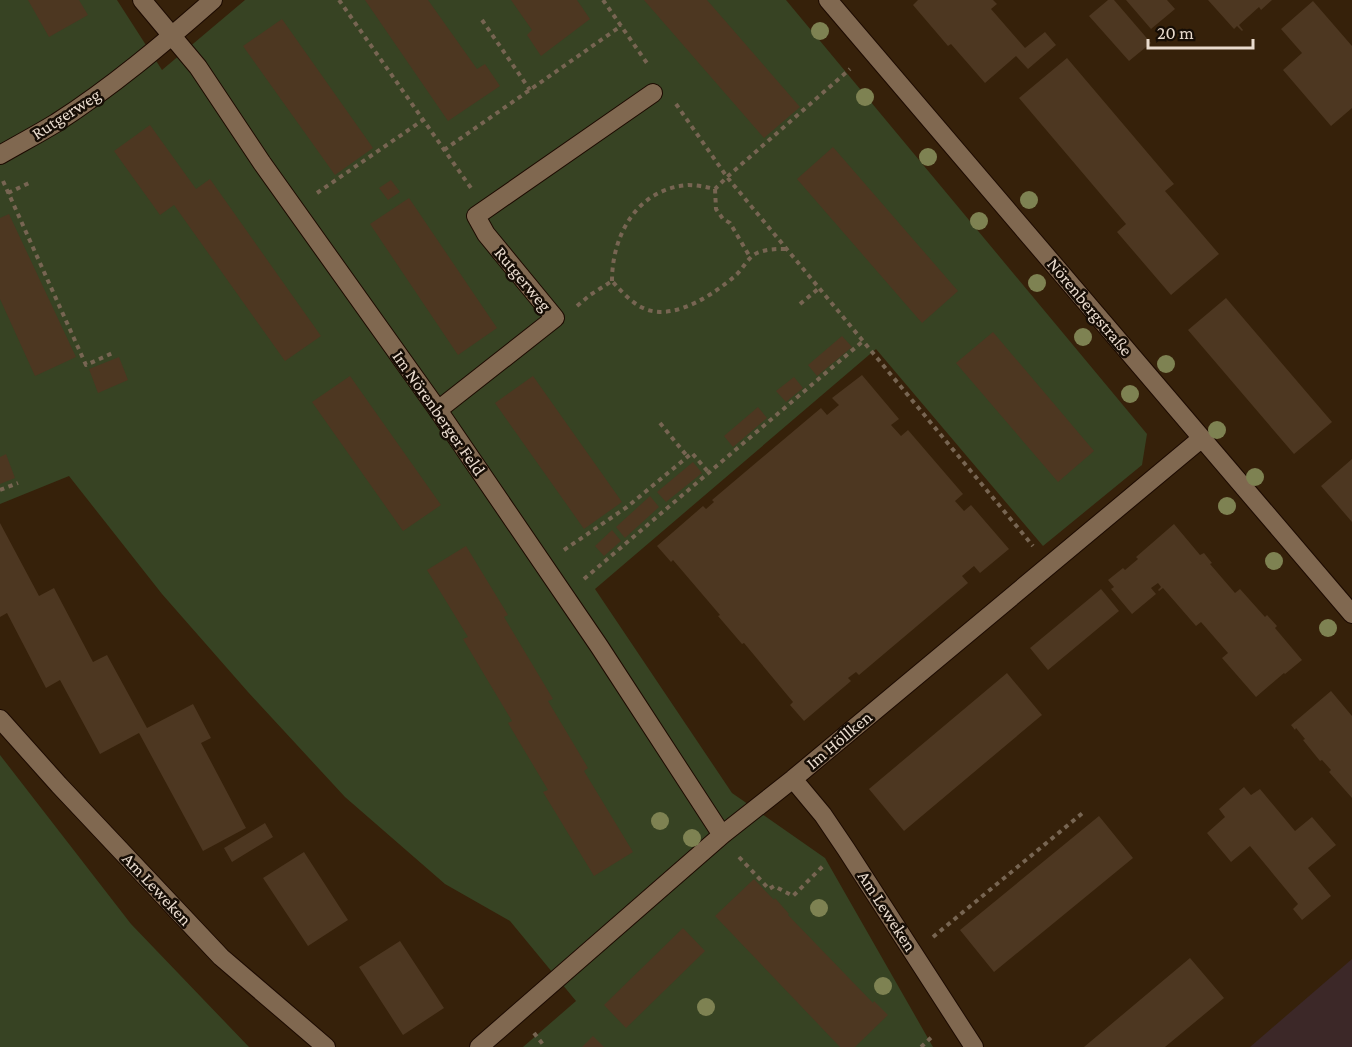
<svg xmlns="http://www.w3.org/2000/svg" width="1352" height="1047" font-family="'Crimson Pro',serif">
	<rect width="100%" height="100%" fill="#36210a"/>
	<path fill="#3c2828" d="M1352,959V1047H1250Z"/>
	<path fill="#374323" d="M0,0H117L162,70L245,0H786L1147,434L1142,465L1043,546L876,349L595,589L732,793L825,858L933,1047H523L576,1001L510,921L445,884L345,797L248,692L162,594L69,476L0,504Z
		M0,755L131,924L249,1047H0Z"/>
	<path fill="#4d3721" d="M28,0H79L88,15L49,37Z
		M365,0H428L477,69L485,64L500,86L448,121Z
		M511,0H577L590,19L541,56L527,35L532,30Z
		M644,0H707L800,107L764,138Z
		M918,0H993L997,4L991,9L1025,48L1045,32L1056,45L1028,69L1016,56L985,83L951,44L948,46L913,5Z
		M1108,0H1114L1151,43L1129,61L1089,16Z
		M1126,0H1167L1175,9L1151,29Z
		M1208,0H1272L1261,10L1259,7L1239,25L1243,30L1242,31L1237,26L1234,29Z
		M1313,1L1352,46V108L1331,126L1283,70L1302,53L1281,29Z
		M282,19L373,148L335,175L243,46Z
		M1067,58L1174,184L1165,191L1219,254L1171,295L1117,232L1126,224L1019,98Z
		M150,125L196,189L210,179L321,336L285,361L174,205L160,215L114,151Z
		M833,147L958,291L922,323L797,179Z
		M391,180L400,192L388,200L379,188Z
		M409,198L497,328L458,355L370,224Z
		M9,214L76,357L35,376L0,299V218Z
		M1226,298L1332,422L1294,454L1188,330Z
		M993,332L1094,451L1058,482L956,363Z
		M842,336L852,347L817,376L808,365Z
		M119,357L128,380L98,393L89,369Z
		M862,375L899,419L891,425L901,436L908,430L963,494L955,501L964,511L971,505L1009,549L980,573L974,566L962,576L968,583L859,675L856,672L848,678L851,681L804,721L790,705L793,702L744,643L742,644L718,616L720,615L673,560L671,562L657,546L703,506L706,509L714,502L712,500L821,408L827,415L839,405L832,398Z
		M350,376L441,505L403,531L312,402Z
		M533,376L622,502L584,529L495,403Z
		M794,377L803,388L786,402L776,391Z
		M758,407L767,418L733,447L724,436Z
		M6,454L15,478L0,484V457Z
		M1352,459V522L1321,486Z
		M693,462L702,473L666,502L657,492Z
		M650,496L659,507L625,538L616,527Z
		M0,523L39,596L54,588L93,662L107,655L147,728L193,704L211,738L201,743L246,828L203,851L139,733L100,754L60,680L46,688L7,613L0,617Z
		M1174,524L1200,555L1204,553L1212,563L1210,564L1235,593L1240,589L1265,617L1267,615L1277,626L1275,628L1302,660L1285,674L1284,673L1256,697L1222,658L1228,653L1201,622L1196,626L1163,588L1159,591L1158,590L1161,587L1158,583L1151,588L1156,594L1132,614L1111,589L1114,587L1108,580L1123,568L1125,570L1138,559L1136,557Z
		M612,530L621,541L604,556L595,546Z
		M466,546L508,615L504,617L553,699L548,701L588,768L584,771L633,852L594,876L543,792L548,790L508,723L512,721L463,639L468,637L427,570Z
		M1101,589L1119,611L1048,670L1030,648Z
		M1007,673L1042,715L904,831L869,789Z
		M1331,691L1352,716V798L1329,772L1331,770L1322,760L1320,761L1303,740L1305,739L1296,728L1295,730L1291,725Z
		M1244,787L1251,795L1260,789L1295,831L1312,817L1336,845L1308,868L1331,896L1302,920L1293,909L1298,904L1250,846L1231,862L1207,833L1225,817L1219,809Z
		M1099,816L1133,858L994,972L960,930Z
		M265,823L273,837L232,862L224,848Z
		M304,852L348,920L308,946L263,878Z
		M754,879L774,900L775,898L789,914L788,915L873,1003L874,1001L888,1015L855,1047H840L715,916Z
		M683,928L705,951L626,1028L604,1005Z
		M400,941L444,1008L403,1035L359,967Z
		M1190,958L1224,998L1165,1047H1084Z
		M593,1036L604,1047H582Z"/>
	<g fill="none" stroke-linecap="round" stroke-linejoin="round">
		<g stroke="#1c0a00" stroke-width="20">
			<path id="service" d="M438,410L555,318L486,234L476,216L653,93"/>
		</g>
		<g stroke="#1c0a00" stroke-width="20">
			<path id="minor" d="M142,0L198,67L262,163L438,410L599,646L722,835
				M828,0L1352,614
				M0,155C19,144 38,134 56,123C112,87 163,44 213,0
				M0,719L59,785L221,957L326,1047
				M793,779L823,815L846,849L974,1047
				M479,1047L722,835L793,779L1202,438"/>
		</g>
		<path stroke="#776552" stroke-width="4" stroke-dasharray="4.5 4.5" stroke-linecap="butt" d="M339,0L471,188
			M603,0L649,66
			M482,20L530,90
			M676,104L727,177L1033,546
			M444,150L621,26
			M3,181L86,365L115,352
			M715,189L716,209L723,219L730,223L750,257
			M8,193L29,183
			M317,193L423,120
			M612,281C612,235 637,189 688,185C697,185 706,187 715,189L727,177L850,69
			M800,304L818,289
			M577,306L590,295L612,281C622,292 633,305 648,310C677,319 714,294 735,276C743,269 748,257 757,253C766,249 776,249 785,249
			M660,423L687,456
			M0,490L18,483
			M564,550L627,507L692,453L709,473
			M584,579L862,342
			M739,857L769,889L774,886L793,896L824,865
			M933,937L1085,811
			M534,1033L545,1047
			M921,1047L934,1035"/>
		<use href="#service" stroke="#806850" stroke-width="18"/>
		<use href="#minor" stroke="#806850" stroke-width="18"/>
	</g>
	<g fill="#7e8252">
		<circle cx="820" cy="31" r="9"/>
		<circle cx="865" cy="97" r="9"/>
		<circle cx="928" cy="157" r="9"/>
		<circle cx="1029" cy="200" r="9"/>
		<circle cx="979" cy="221" r="9"/>
		<circle cx="1037" cy="283" r="9"/>
		<circle cx="1083" cy="337" r="9"/>
		<circle cx="1166" cy="364" r="9"/>
		<circle cx="1130" cy="394" r="9"/>
		<circle cx="1217" cy="430" r="9"/>
		<circle cx="1255" cy="477" r="9"/>
		<circle cx="1227" cy="506" r="9"/>
		<circle cx="1274" cy="561" r="9"/>
		<circle cx="1328" cy="628" r="9"/>
		<circle cx="660" cy="821" r="9"/>
		<circle cx="692" cy="838" r="9"/>
		<circle cx="819" cy="908" r="9"/>
		<circle cx="883" cy="986" r="9"/>
		<circle cx="706" cy="1007" r="9"/>
	</g>
	<g text-anchor="middle" stroke-width="5" stroke-linejoin="round" paint-order="stroke">
		<g font-size="18" fill="#e9dbce" stroke="#160d05">
			<text transform="translate(66 114) rotate(-33)" y="6">Rutgerweg</text>
			<text transform="translate(523 279) rotate(50)" y="6">Rutgerweg</text>
			<text transform="translate(1090 307) rotate(50)" y="6">Nörenbergstraße</text>
			<text transform="translate(439 413) rotate(55)" y="6">Im Nörenberger Feld</text>
			<text transform="translate(839 740) rotate(-40)" y="6">Im Höllken</text>
			<text transform="translate(157 889) rotate(47)" y="6">Am Leweken</text>
			<text transform="translate(887 911) rotate(57)" y="6">Am Leweken</text>
		</g>
	</g>
	<path d="M1148 39v9h105v-9" fill="none" stroke="#e9dbce" stroke-width="3"/>
	<text x="1157" y="39" font-size="18" fill="#e9dbce" stroke="#160d05" stroke-width="4.5" paint-order="stroke">20 m</text>
</svg>
